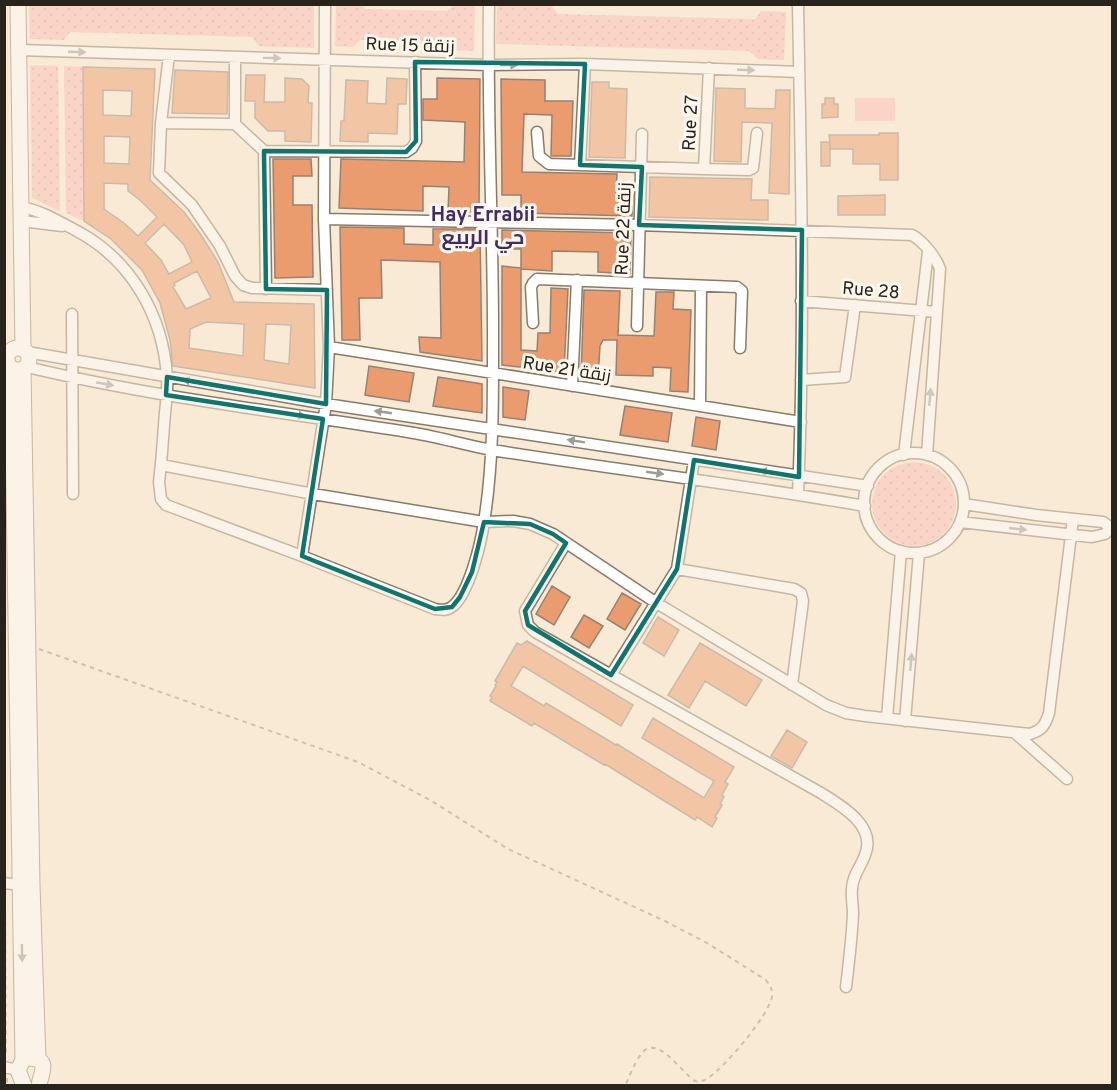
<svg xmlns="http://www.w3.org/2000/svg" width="1117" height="1090" font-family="Overpass,Cairo,sans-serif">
	<defs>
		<pattern id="green-dots" width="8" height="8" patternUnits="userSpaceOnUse" patternTransform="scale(1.5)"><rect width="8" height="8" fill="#fcbcb8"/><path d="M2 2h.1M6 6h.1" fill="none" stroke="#d8a19e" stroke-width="1.8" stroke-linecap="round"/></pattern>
	</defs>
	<rect width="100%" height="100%" fill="#f8ead4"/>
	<path fill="url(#green-dots)" d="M215,4L270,6L314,5V48L259,46L252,37L70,32L64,40L30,39L29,5Z
		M336,5H362L366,9L447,11L454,5H475L474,51L444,50L437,42L360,40L353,47L335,46Z
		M497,5H551L558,14L755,19L761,11L786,12L784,60L758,59L749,51L496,44Z
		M30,65L58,66L60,211L32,198Z
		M64,66L83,67L84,221L66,213Z
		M872 504a42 42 0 1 1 84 0a42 42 0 1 1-84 0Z"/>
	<path fill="#fcbcb8" d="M855,98H895V121H855Z"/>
	<path fill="#eb9c6e" stroke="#978175" stroke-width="1.5" fill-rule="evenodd" d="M83,67L155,69L150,180L184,212L201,235L218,262L234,302L314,304L315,388L173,366L170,340L160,303L142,270L111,239L84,221ZM103,90L132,91L131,116L103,115ZM104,136L130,137L129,164L104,163ZM104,183L128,184V191L141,201L157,217L138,236L124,223L104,209ZM164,224L184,245L192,262L169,274L161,260L145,243ZM197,271L211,298L186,309L173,287L175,285L174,283ZM206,322L244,324L243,356L189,348L190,329ZM266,324L291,325L289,364L264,360Z
		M175,70L228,72L227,114L172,113Z
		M246,75H265L264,102H285V78L302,79L309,86L308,103H312L311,142L285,141V131H268L255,118V101H245Z
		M387,78L407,79L406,104H398L397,134L368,133V142L340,141L341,121H344L346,80L368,81L367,103L386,104Z
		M437,78L480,79L479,212L448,211L449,187L423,186V211L339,208L341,159L464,162L465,122L423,120V99H437Z
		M501,79L545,80V101H573L571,156H551L552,115L524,114L522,172L617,174L616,195H633L632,216L521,213V195H502Z
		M592,82H609V88L627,89L625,158L589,157Z
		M716,88L745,89V108L775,109L776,90H790L789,194L769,193L772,123L742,122L741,162L714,161Z
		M825,98H834V104H838V117L822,118V104H825Z
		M879,133H898V180H880V164H853V149H830V142V166H821V142H830L829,135H879Z
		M273,159H311L312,176H293V205H312L313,277L275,278Z
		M650,177L752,179L751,200H768V220L649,217Z
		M885,195V215H838V196Z
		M340,227L404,228V244L433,245V229H480L482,361L420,352L419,337L441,338L440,262L381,260L382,298H359L360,340H342Z
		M502,230L631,233L630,274L598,272V252L552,251V271L521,269V350L537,351L538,333H550L551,288L568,289L564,372L502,365V266L521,268V249H502Z
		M584,290L620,291L618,335L654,336L656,292H674L673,309L691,310L688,392L670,391L671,368L653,367V376L616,375L617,340H603L600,346L598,377H581Z
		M369,366L414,373L409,402L365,395Z
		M438,377L482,384V413L433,406Z
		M503,387L529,391L525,420L503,417Z
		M625,406L672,413L668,442L620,435Z
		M696,417L720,421L716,450L692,446Z
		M552,586L570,597L554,625L536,614Z
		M622,593L641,604L625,630L607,619Z
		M584,615L603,626L589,648L571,637Z
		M658,617L679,630L664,656L643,643Z
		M527,641L633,705L621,726L523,666L511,686L544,706L546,703L616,745L617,744L704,798L714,781L642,738L653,718L734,767L725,782L728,784L722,795L724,797L720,804L722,805L715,817L717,818L712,827L697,817L695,820L605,764L604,765L534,723L532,726L490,701L492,697L490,696L496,686L495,685L497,682L495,681L517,643L521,645Z
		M700,643L762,680L746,706L705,681L689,708L668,695Z
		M787,730L807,742L792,768L771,756Z"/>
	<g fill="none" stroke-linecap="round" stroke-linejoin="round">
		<g stroke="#887b68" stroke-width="13">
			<path id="street" d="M19,50L488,65L585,64L799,72
				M169,55L161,123L159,173L192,205L220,246L235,276L243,285L252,288L327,290
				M161,123L235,124L264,151L266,289
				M235,124V57
				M537,132L539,156L549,164L704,169L709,68
				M264,151L406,152L412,148L416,141L415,62
				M580,165L585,64
				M704,169L749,170L753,168L757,133
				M22,207C42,211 58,221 77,231C131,260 163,315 167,377C168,389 166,402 165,413C163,436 162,459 159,482L161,499L166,505L302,556L435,609C442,610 447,611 453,606C469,593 481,543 484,522C494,460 493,395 493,332C493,223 487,114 489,4
				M324,219L639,225L912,235C923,241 936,257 940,269L927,455
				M22,221L62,226
				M801,301L937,312
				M72,314L73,494
				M533,323L531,287L533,283L537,279L737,287L742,291L740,348
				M637,326L642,134
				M329,347L801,422
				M27,352L326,404L868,486
				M4,353L9,352
				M27,367C152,397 281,412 408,432C436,436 464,445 492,450C616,470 741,484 865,506
				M801,380L845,377L855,305
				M572,386L577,280
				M700,406L701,286
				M864 503a50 50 0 1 1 100 0a50 50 0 1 1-100 0Z
				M904,455L928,252
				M161,465L313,494L484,522L513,521L530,524L553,534L655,602L826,705L846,713L865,716L1030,734C1042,730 1045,726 1049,713L1073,519
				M798,494C805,331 801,168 798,4
				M964,504L1036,515L1103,522L1110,527
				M960,522L1092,537L1105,534L1112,527
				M566,543L525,611L528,625L535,632L821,793C842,806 877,826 865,855C861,867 852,876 852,889C851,897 853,905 853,913C852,938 849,962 846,987
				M302,556L326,404L329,347L324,219L325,4
				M677,569L794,589L801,593L803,601L792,685
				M611,675L677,569L694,460
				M887,718L901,551
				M905,721L919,553
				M1015,733L1067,779
				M4,883L21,885
				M4,1067L18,1070"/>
		</g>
		<g stroke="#887b68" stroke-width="17">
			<path id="secondary" d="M18,4L23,349
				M7 359a11 11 0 1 1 22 0a11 11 0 1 1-22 0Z
				M12,369L23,1060L18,1070L24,1086
				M23,370L32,886L38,1059
				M29,1058C52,1059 40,1074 39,1086"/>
		</g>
		<path stroke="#9c9283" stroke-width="2" stroke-dasharray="4.5 4.5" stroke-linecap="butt" d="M39,649L358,762L430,800L508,849L665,921L707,943L766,980C770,986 773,989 772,997C768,1016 725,1067 708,1078C704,1081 700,1082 695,1081C682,1073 658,1035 643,1052C635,1061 630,1075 625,1086
			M4,793L5,874
			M5,895L6,1057
			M7,1078V1086"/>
		<use href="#street" stroke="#fff" stroke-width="10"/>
		<use href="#secondary" stroke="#fff" stroke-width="15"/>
	</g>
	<defs><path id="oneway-solid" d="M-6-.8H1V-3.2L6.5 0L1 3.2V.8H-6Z" transform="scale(1.5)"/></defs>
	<g fill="#9e9c98">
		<use href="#oneway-solid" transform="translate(77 52) rotate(2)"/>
		<use href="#oneway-solid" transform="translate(272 58) rotate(1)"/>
		<use href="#oneway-solid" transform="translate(509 65)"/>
		<use href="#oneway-solid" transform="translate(746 70) rotate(2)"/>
		<use href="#oneway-solid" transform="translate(191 381) rotate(-170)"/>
		<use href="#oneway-solid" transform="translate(105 384) rotate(10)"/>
		<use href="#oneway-solid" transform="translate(930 397) rotate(-85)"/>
		<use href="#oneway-solid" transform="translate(383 412) rotate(-172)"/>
		<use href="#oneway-solid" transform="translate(297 415) rotate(9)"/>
		<use href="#oneway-solid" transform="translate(576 441) rotate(-171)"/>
		<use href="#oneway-solid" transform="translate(768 472) rotate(-171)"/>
		<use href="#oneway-solid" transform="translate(655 473) rotate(8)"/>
		<use href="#oneway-solid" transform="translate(1018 529) rotate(6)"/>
		<use href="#oneway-solid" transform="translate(911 662) rotate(-85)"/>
		<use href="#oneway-solid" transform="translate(22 953) rotate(89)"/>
	</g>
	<path d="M0 0H1117V1090H0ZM415,62L585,64L580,165L642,167L639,225L802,230L799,477L694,460L677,569L611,675L528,625L525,611L566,543L553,534L530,524L484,522L472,572L460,597L452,607L435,609L302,556L323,419L166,395L167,377L326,404L327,290L266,289L264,151L406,152L416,141Z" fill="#f8ead4" fill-opacity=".55" fill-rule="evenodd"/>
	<path fill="none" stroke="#0f766e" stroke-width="4.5" stroke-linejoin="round" d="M415,62L585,64L580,165L642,167L639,225L802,230L799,477L694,460L677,569L611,675L528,625L525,611L566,543L553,534L530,524L484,522L472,572L460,597L452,607L435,609L302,556L323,419L166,395L167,377L326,404L327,290L266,289L264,151L406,152L416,141Z"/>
	<g text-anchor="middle" stroke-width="6" stroke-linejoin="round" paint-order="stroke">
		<g font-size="18" fill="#28231b" stroke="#fef8ef">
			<text transform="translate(410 45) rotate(2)" y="6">Rue 15 زنقة</text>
			<text transform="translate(690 123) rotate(-87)" y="6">Rue 27</text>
			<text transform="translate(623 229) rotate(-88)" y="6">Rue 22 زنقة</text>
			<text transform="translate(871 290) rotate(5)" y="6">Rue 28</text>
			<text transform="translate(567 369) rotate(9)" y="6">Rue 21 زنقة</text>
		</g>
		<g font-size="20" font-weight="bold" fill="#442b66" stroke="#fef8ef">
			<text x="483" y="221">Hay Errabii<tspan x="483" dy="23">حي الربيع</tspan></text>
		</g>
	</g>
	<rect width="1117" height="1090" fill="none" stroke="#28231b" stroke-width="12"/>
</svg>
